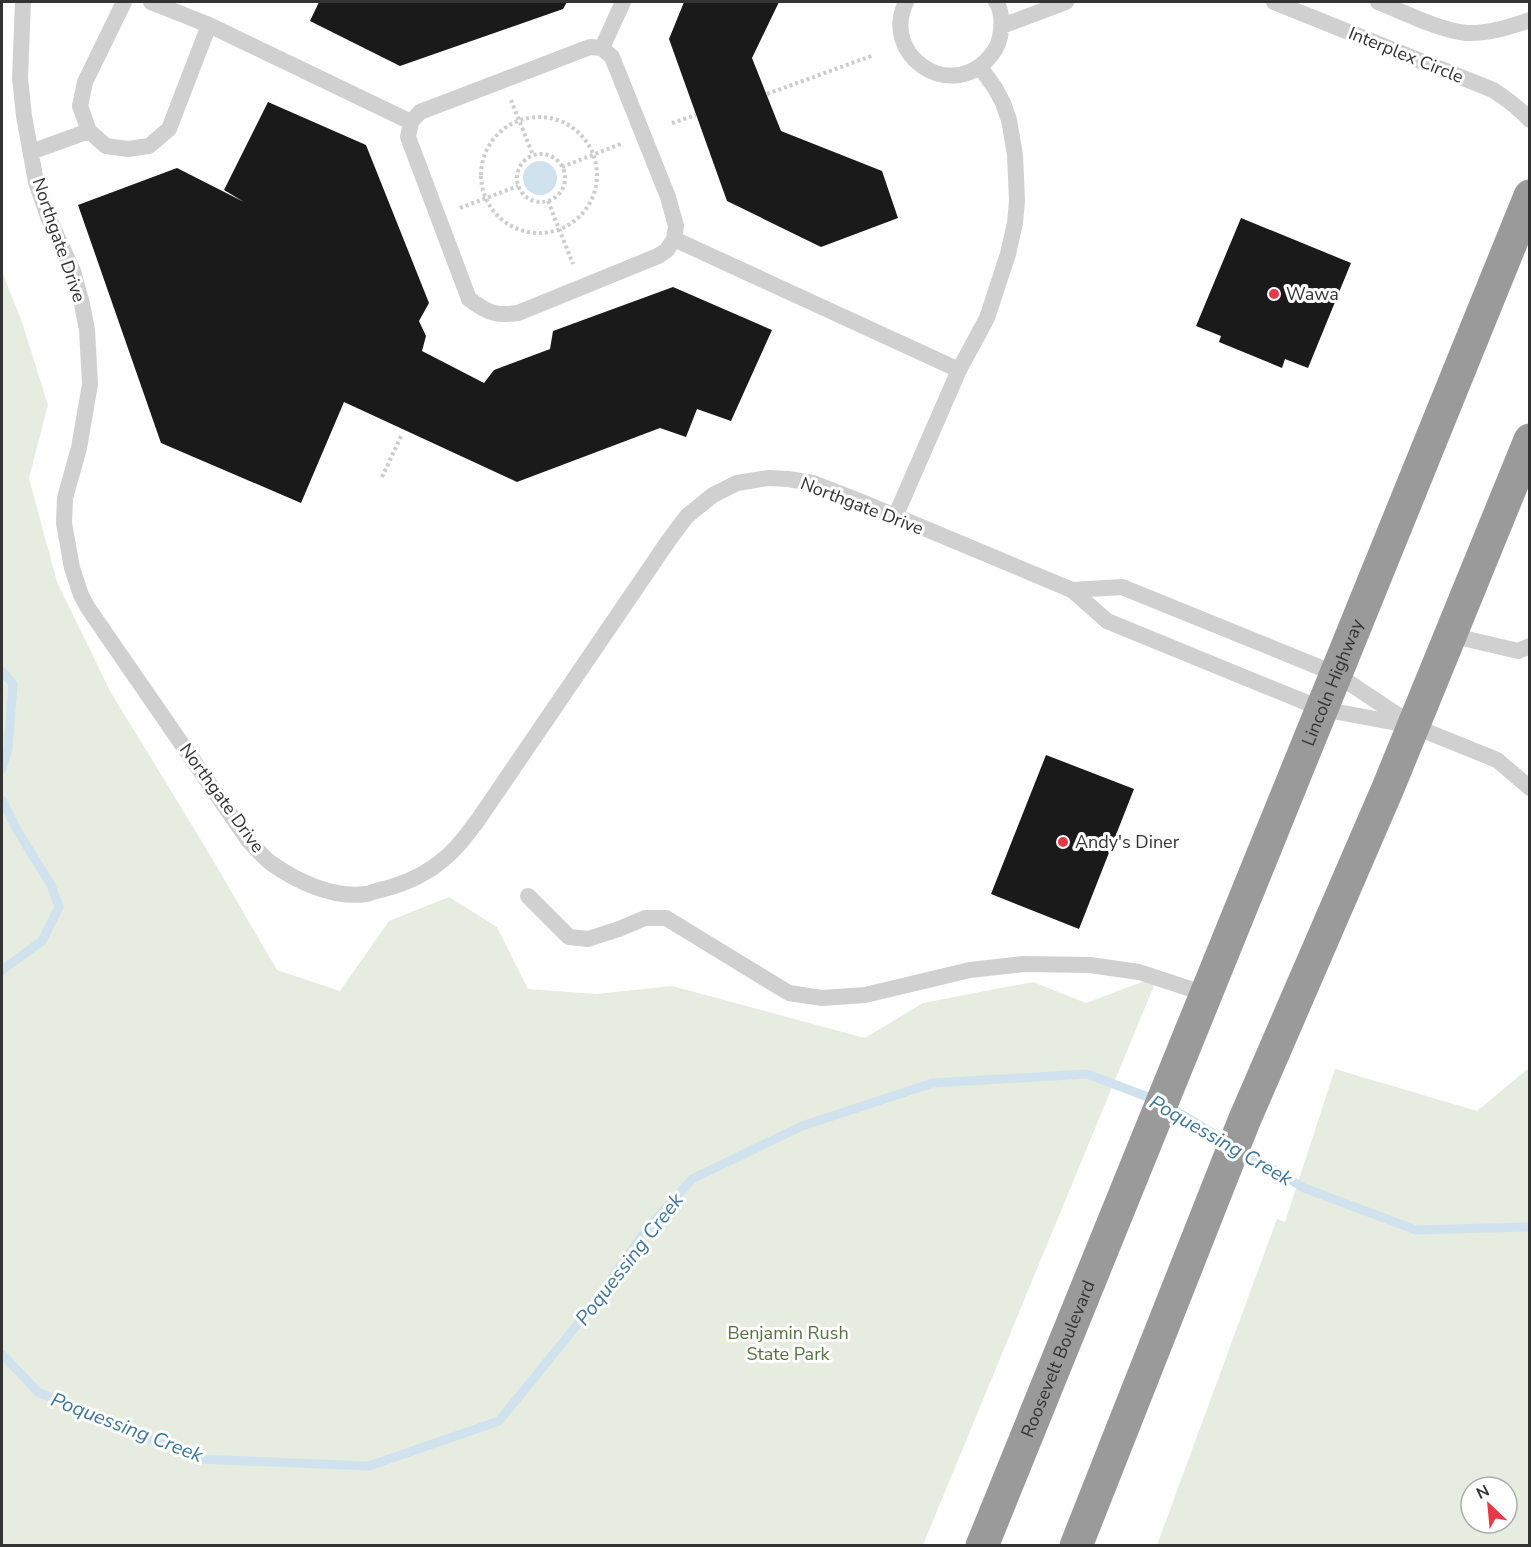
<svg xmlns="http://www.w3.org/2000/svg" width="1531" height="1547" font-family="'Nunito Sans',sans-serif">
	<rect width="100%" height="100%" fill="#fff"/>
	<path fill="#e6ecdf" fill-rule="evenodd" d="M2,272L21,319L48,405L29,478L57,582L110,691L207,850L277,970L340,991L389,921L449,897L497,927L528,989L597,994L672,986L865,1038L923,1003L1033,982L1086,1003L1158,976L923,1545H2Z
		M1529,1068V1545H1157L1277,1219L1285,1222L1335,1069L1477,1111ZM1471,1487H1507V1523H1471Z"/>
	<path fill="#cfe2ee" d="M523 178a17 17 0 1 1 34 0a17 17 0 1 1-34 0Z"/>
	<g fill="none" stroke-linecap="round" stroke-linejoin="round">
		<path stroke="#cfe2ee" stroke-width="9" d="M2,671L13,684L8,748L2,769
			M2,800L17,830L51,885L59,907L42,941L2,970
			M1168,1106L1304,1188L1416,1230L1530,1227
			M2,1354L38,1392L198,1459L369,1466L499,1421L590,1309L646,1230L692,1179L802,1126L933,1083L1087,1074L1156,1100"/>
	</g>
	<path fill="#1a1a1a" d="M319,2H567L563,9L400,66L310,21Z
		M684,2H779L752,58L781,131L882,171L898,218L821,247L727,201L669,39Z
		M268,102L366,145L429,303L419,321L426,336L422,351L484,383L494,370L550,349L553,331L673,287L772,330L731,421L697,409L686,437L660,428L517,482L344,402L301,503L161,443L78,205L177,168L244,202L224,190Z
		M1241,218L1351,263L1308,368L1285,359L1282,368L1219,342L1221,336L1196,326Z
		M1046,755L1134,789L1079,929L991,894Z"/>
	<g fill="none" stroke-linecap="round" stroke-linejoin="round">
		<path stroke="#cdcdcd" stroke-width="4" stroke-dasharray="3 3" stroke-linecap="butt" d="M767,94L874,55
			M511,100L533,155
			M481 175a58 58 0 1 1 116 0a58 58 0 1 1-116 0Z
			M672,123L696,115
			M517 178a24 24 0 1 1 48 0a24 24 0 1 1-48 0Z
			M562,167L623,143
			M548,201L573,264
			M460,208L518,186
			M382,477L402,434"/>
		<path stroke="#d0d0d0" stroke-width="16" d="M23,2L20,78L24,116L36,182L49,219L73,271L82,304L87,330L90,384L79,448L65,498L64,523L72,568L81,595L88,608L248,840C256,848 263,857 271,863C296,881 334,899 366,894C372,893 378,890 384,889C407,883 427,874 445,858C458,848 468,833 478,820L669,540L687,516L713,495L737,483L768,478L788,479L813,483L864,503L1072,590L1107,621L1322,709L1413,726L1497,760L1530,788
			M151,2L209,25L411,122
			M906,2C881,54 946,100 986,61C993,54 998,47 1000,37C1002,26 1003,12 996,2
			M1274,2L1493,90C1507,99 1519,108 1530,120
			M1378,2C1404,12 1438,30 1466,33C1488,34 1509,27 1530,20
			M1002,26L1066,2
			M590,47L602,48L612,57L668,197L676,226L674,239L667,250L658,256L518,313C495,316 488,313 469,299L408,137L411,122L420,112Z
			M602,48L623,2
			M89,131L80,106L85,82L124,2
			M31,152L89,131L106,146L128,149L149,146L169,129L209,25
			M674,239L959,370
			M895,517L959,370L987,318L1008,254L1015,223L1017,201L1015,155L1009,120L1003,103L995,88L980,67
			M1072,590L1122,587L1336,674L1408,722
			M1450,635L1518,651L1530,646
			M528,896L569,937L588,939L619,929L645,918H666L789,993L822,998L865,995L970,970L1024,964L1090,965L1139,972L1206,994"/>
		<g stroke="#9a9a9a" stroke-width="33">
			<path id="s1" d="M982,1546L1530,196"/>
			<path d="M1076,1546L1244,1121L1388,788L1530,440"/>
		</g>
	</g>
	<g fill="#e63946" stroke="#fff" stroke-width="2">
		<circle cx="1274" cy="294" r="6"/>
		<circle cx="1063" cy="842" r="6"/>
	</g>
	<g text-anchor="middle" stroke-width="6" stroke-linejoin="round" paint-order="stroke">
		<g font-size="18" fill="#333" stroke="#fff">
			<text transform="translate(1406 55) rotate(22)" y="6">Interplex Circle</text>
			<text transform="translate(59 240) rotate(71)" y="6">Northgate Drive</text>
			<text transform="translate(862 506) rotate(21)" y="6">Northgate Drive</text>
			<text dy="6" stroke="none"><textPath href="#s1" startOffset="932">Lincoln Highway</textPath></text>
			<text transform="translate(222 798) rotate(54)" y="6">Northgate Drive</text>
			<text dy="6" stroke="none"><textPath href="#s1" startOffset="202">Roosevelt Boulevard</textPath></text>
		</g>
		<g font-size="18" fill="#333" stroke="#fff" text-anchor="start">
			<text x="1286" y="300">Wawa</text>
			<text x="1075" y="848">Andy's Diner</text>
		</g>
		<g font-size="18" fill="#56703f" stroke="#fff">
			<text x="788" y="1339">Benjamin Rush<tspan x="788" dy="21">State Park</tspan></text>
		</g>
		<g font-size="20" font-style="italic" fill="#3f7597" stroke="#fff">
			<text transform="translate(1221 1140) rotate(30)" y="7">Poquessing Creek</text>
			<text transform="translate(629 1259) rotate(-52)" y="7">Poquessing Creek</text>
			<text transform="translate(127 1427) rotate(21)" y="7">Poquessing Creek</text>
		</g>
	</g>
	<rect width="1531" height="1547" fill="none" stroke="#333333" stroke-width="6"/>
	<g transform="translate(1489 1505) rotate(334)"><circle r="28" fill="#ffffff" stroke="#adadad" stroke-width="1.5"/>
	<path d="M0-4.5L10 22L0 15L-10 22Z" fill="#e63946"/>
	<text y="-9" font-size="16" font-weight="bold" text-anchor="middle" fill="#333333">N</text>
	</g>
</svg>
